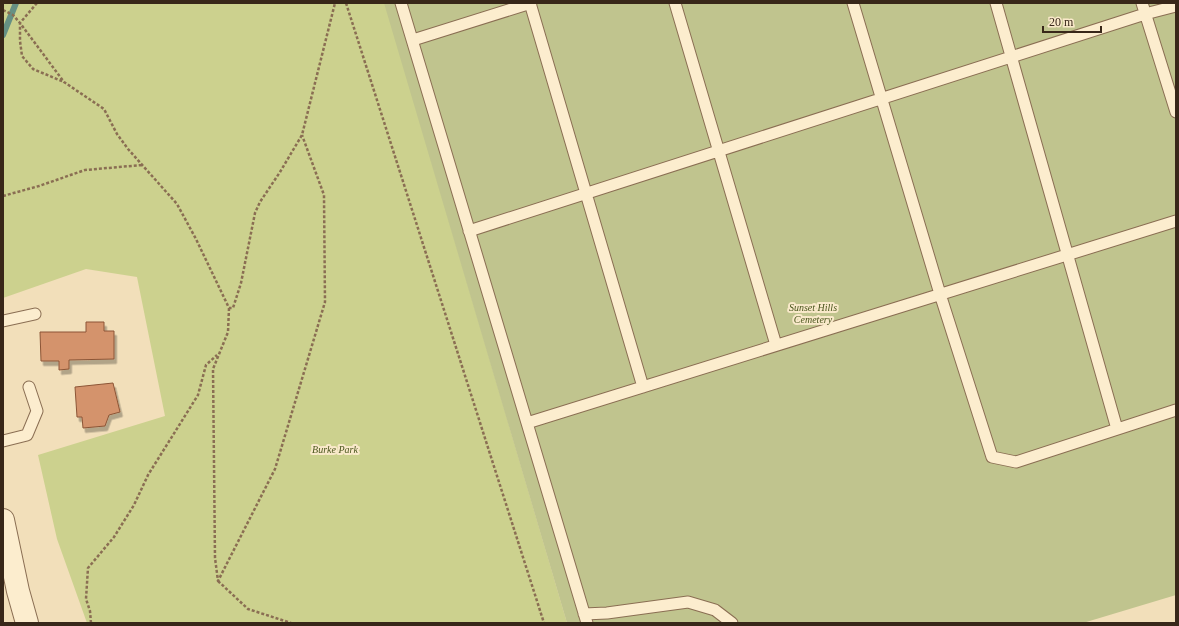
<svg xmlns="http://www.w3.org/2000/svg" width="1179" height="626" font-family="'Times New Roman',serif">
	<defs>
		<filter id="shadow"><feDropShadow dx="2.5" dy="4.5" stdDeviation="0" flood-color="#0004"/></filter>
	</defs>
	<rect width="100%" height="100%" fill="#f2dfba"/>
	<path fill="#ccd18e" d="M3,3H385L567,623H87L57,539L38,455L165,416L137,277L86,269L3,298Z"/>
	<path fill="#c0c48e" d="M384,3H1176V595L1083,623H567Z"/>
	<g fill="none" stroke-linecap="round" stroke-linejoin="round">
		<path stroke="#669084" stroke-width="6" d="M3,35L16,3"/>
	</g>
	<path fill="#d4936c" stroke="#8c5536" filter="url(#shadow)" d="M86,322H104V331H114V359L69,360V369L59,370V361H41L40,332H86Z
		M113,383L120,412L109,415L105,426L83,428L82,417H77L75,387Z"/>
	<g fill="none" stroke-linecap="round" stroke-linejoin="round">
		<g stroke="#8a6e53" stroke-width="13">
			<path id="service" d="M401,3L527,423L1176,221
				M530,3L643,387
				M675,3L776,345
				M853,3L940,294L992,457L1016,462L1176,410
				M996,3L1117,429
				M1142,3L1176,112
				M413,40L531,3
				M469,231L1145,14L1176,6
				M3,321L35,314
				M527,423L587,623
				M3,441L27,435L37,411L29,387
				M584,614L607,613L688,602L715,610L732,623"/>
		</g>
		<g stroke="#8a6e53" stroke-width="24">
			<path id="tertiary" d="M3,520L18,591L27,623"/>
		</g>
		<path stroke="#8a6e53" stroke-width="2.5" stroke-dasharray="3 2" stroke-linecap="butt" d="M37,3L20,23V41L22,56L33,69L64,82
			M346,3L544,623
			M3,10L13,15L20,23L64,82L104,109L117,134L128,149L177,204L196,239L229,308H233L241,283L255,213L260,202L280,172L302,135L335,3
			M3,196L39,186L85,170L142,165
			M229,308L228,332L213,369L215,558L218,581L275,469L325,302L324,195L302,135
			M218,581L248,609L291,623
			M91,623L90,611L86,599L88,568L114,537L134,505L148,475L198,395L206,365L217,355"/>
		<use href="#service" stroke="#fcedce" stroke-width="11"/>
		<use href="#tertiary" stroke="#fcedce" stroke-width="22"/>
	</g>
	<g text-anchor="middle" stroke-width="4" stroke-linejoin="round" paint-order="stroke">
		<g font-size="10" font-style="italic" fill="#4b561e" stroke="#f9e9ca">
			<text x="813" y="311">Sunset Hills<tspan x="813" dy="12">Cemetery</tspan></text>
			<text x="335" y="453">Burke Park</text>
		</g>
	</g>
	<rect width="1179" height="626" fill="none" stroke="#382719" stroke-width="8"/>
	<path d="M1043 26v6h58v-6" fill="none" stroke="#382719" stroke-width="2"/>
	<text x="1049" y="26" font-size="12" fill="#382719" stroke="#f9e9ca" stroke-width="3" paint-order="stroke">20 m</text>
</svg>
